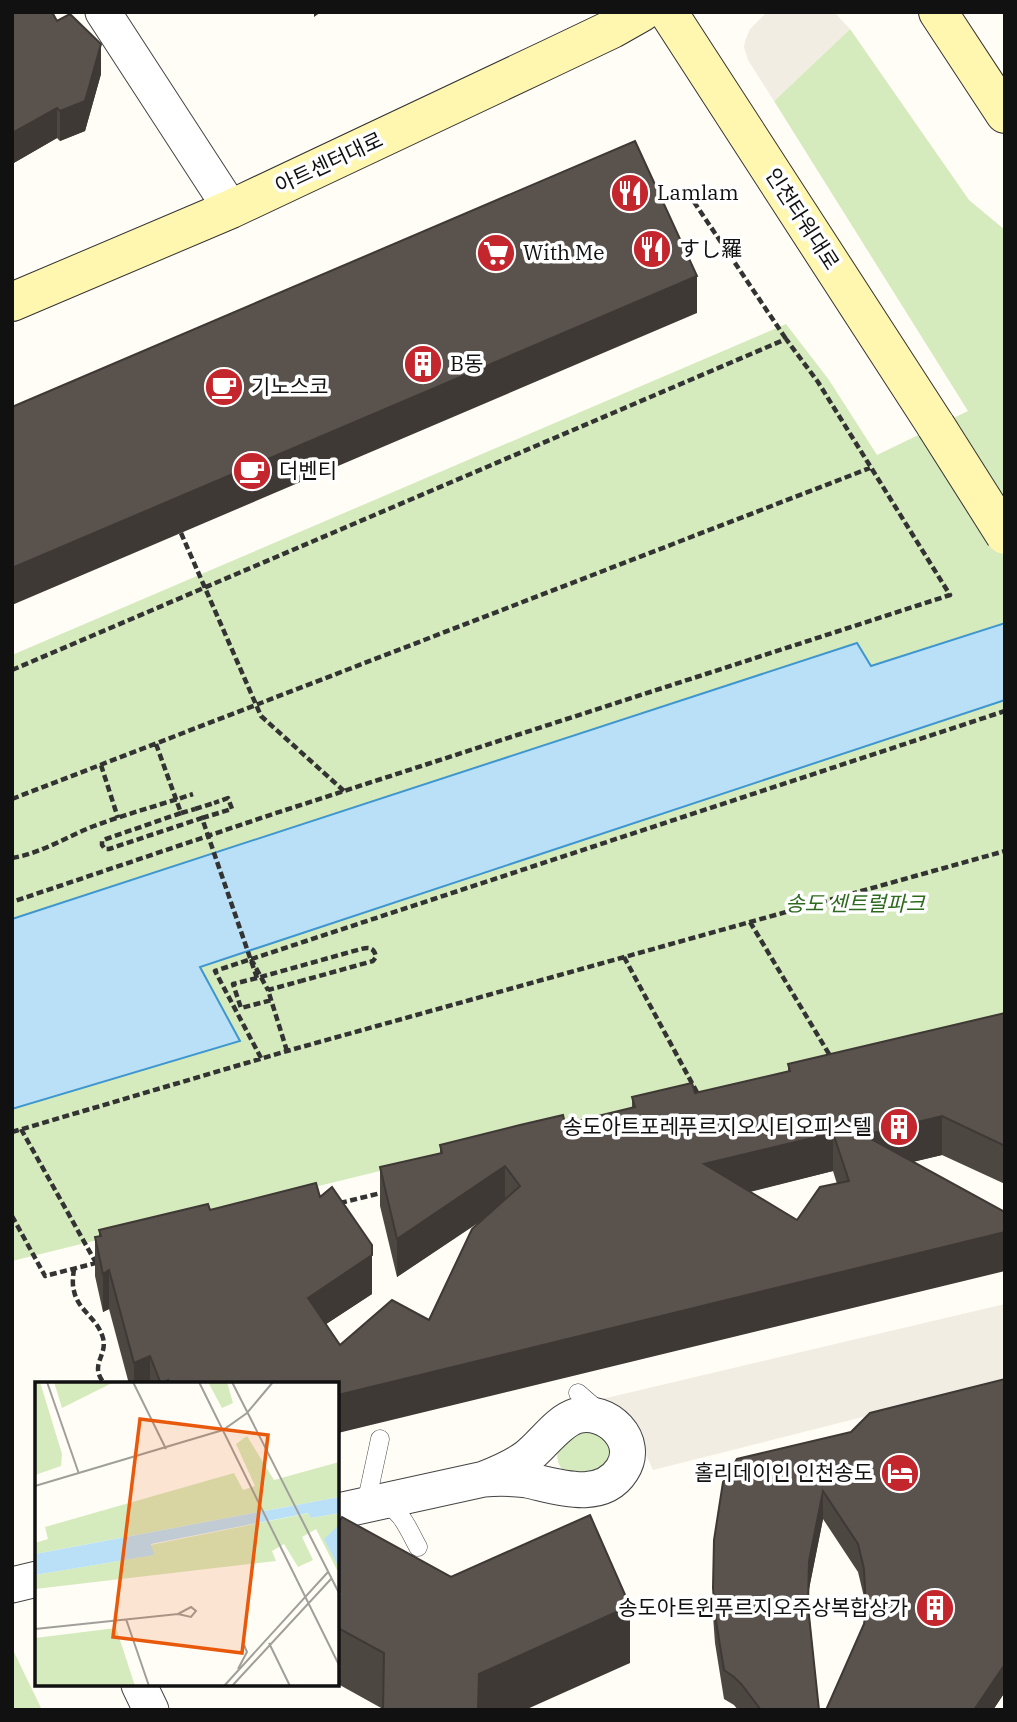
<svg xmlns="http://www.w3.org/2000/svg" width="1017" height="1722" font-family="'IBM Plex Serif','Noto Sans KR','Noto Sans JP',serif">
	<rect width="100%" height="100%" fill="#fffdf5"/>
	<path fill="#d5ebbd" d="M850,29L969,200L1005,230V623L871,666L857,643L12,919V655L786,324L829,380L877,455L968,411L774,101Z
		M1005,700V1018L12,1261V1109L240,1041L200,967Z
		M608,1430L613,1469L568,1476C553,1461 556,1453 563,1434Z
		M12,1652H14L42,1710H12Z"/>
	<path fill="#f1ede2" d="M767,12H834L850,29L774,101L748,60L744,47L745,41L750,29Z
		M1005,1304V1381L653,1470L639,1440L619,1410L602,1399Z"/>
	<path fill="#b9e0f7" stroke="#3f96cf" stroke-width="2" d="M1005,623V700L200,967L240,1041L12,1109V919L857,643L871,666Z"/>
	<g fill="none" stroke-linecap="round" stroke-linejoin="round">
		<g stroke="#444" stroke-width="19">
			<path id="lane" d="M578,1393L601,1413
				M366,1504L380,1439
				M382,1504C401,1508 409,1531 418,1547"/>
		</g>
		<g stroke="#444" stroke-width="37">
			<path id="street" d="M103,12L231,209
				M338,1511L484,1479C499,1473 514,1467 527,1457C543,1445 557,1422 576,1416C607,1407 641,1441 622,1470C601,1503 556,1486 527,1480C512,1478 498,1478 484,1479
				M12,1585L37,1579
				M139,1685L151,1710"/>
		</g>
		<g stroke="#333" stroke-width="40">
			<path id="secondary" d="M668,12L936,426
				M938,12L1005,114
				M12,302L231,209L549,59L612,29L642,12"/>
		</g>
		<path stroke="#333" stroke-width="4.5" stroke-dasharray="7 3.5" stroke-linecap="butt" d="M688,193L786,339
			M181,533L261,716L344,791
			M12,670L786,339L818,382L950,595L273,814L12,902
			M156,744L181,813L195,809
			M101,765L118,818
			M12,799L870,468
			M202,818L232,809L228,798L214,803
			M12,858C42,853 66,837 94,826C126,814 160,805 193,794
			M750,922L832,1059
			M624,957L700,1098
			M251,959L268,990
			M257,978L233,984L241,1008L272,1000
			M287,1051L268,990L301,981
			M261,1058L215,971L1005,711
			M21,1129L96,1263
			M12,1132L287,1051L1005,851
			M340,1203L385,1192
			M12,1216L45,1276L100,1262
			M74,1269C73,1276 72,1284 74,1291C78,1311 97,1317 103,1338C108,1356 88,1365 105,1384"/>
		<use href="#lane" stroke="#fff" stroke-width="18"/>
		<use href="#street" stroke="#fff" stroke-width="35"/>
		<use href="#secondary" stroke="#fff6b0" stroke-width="38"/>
		<g stroke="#333" stroke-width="40" stroke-linecap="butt">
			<path id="secondary-bridge" d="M936,426L1005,535"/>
		</g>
		<path stroke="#333" stroke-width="4.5" stroke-dasharray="7 3.5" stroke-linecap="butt" d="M195,809L214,803
			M181,813L106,839L102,841V845L105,849H109L202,818L257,978L361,949C369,947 374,947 376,957L373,961L301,981"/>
		<use href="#secondary-bridge" stroke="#fff6b0" stroke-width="38"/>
	</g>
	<path fill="#4d4742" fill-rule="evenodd" d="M12,12L57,21L101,74L85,131L60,141L57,138L12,164Z
		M1005,1013V1184L942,1155L913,1162L1005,1212L338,1384H129L109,1309L103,1312L95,1276V1237L99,1236V1230L210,1210L320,1197L372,1294L326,1324L340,1345L429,1320L483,1219L397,1277L380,1206V1167L440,1153V1145L565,1124L632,1108V1097L695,1093L788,1072V1064ZM833,1171L837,1184L797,1220L750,1192Z
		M851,1432L1005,1692L993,1710H826L864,1624L865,1616L864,1597L858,1572L823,1519L809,1589V1610L819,1710H738L734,1705L724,1699L715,1643L713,1616L714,1540Z
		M338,1524L451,1577L630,1663L383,1709L338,1684Z"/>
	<path fill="#3f3936" d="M314,12H321L314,17Z
		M101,44V74L85,131L60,141V111Z
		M57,108V138L12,164V133Z
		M697,276V313L12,605V568Z
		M942,1116V1155L864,1173V1135Z
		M833,1133V1171L704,1203V1164Z
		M505,1166V1205L397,1277V1239Z
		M1005,1232V1271L338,1433V1395Z
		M372,1255V1294L308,1336V1298Z
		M109,1270V1309L103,1312V1274Z
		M150,1356V1384H134V1363Z
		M823,1491V1519L809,1589L808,1634L809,1561Z
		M630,1606V1663L525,1710H478L479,1674Z
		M1005,1664V1692L993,1710H974Z"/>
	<path fill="#5a524d" stroke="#3f3936" stroke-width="2" fill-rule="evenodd" d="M12,12H52L57,21L70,14L101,44L85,101L60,111L57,108L12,133Z
		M635,141L697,276L12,568V407Z
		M1005,1013V1146L942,1116L864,1135L1005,1212V1232L338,1395V1384H169L168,1380L161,1384L150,1356L134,1363L109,1270L103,1274L95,1237L101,1236L99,1230L208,1204L210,1210L316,1183L320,1197L332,1187L372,1245V1255L308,1298L340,1345L392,1300L429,1320L472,1229L520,1186L505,1166L397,1239L380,1167L442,1153L440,1145L520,1125L563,1115L565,1124L635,1107L632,1097L692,1083L695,1093L790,1071L788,1064ZM833,1133L849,1181L820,1187L797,1220L704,1164Z
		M1005,1379V1664L974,1710H826L864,1624L866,1611L864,1569L858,1544L823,1491L809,1561L808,1606L819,1710H761L742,1685L734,1677L724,1670L715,1615L713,1588L714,1540L723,1482L737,1459L851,1432L870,1413Z
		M590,1515L630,1606L479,1674L478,1710H383L384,1653L338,1628V1524L342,1517L451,1577Z"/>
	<defs>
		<g id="restaurant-disc" transform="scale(2.0125)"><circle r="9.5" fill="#c4262e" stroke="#fff"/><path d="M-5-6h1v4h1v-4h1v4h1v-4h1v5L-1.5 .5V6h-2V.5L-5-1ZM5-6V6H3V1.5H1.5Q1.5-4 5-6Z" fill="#fff"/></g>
		<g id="supermarket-disc" transform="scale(2.0125)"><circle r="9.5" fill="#c4262e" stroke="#fff"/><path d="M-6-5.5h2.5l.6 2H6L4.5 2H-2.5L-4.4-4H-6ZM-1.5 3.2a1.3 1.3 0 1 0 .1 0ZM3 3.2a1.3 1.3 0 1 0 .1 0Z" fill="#fff"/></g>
		<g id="building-disc" transform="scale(2.0125)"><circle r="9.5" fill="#c4262e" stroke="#fff"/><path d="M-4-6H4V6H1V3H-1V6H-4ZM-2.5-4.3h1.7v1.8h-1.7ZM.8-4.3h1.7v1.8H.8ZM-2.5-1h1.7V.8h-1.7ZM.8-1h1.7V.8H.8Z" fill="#fff"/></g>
		<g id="cafe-disc" transform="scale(2.0125)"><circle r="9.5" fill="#c4262e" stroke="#fff"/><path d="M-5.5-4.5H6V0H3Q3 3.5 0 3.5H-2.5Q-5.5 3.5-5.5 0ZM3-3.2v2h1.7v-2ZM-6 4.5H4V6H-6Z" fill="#fff"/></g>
		<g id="hotel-disc" transform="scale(2.0125)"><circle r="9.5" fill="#c4262e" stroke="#fff"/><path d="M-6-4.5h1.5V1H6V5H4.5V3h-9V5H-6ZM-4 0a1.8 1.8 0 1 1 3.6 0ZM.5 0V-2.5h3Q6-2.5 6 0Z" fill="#fff"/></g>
	</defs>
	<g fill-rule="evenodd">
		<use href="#restaurant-disc" x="630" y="193"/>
		<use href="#restaurant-disc" x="652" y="249"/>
		<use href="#supermarket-disc" x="496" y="253"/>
		<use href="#building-disc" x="423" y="364"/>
		<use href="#cafe-disc" x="224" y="387"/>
		<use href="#cafe-disc" x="252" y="471"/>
		<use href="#building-disc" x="899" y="1127"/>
		<use href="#hotel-disc" x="900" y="1473"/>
		<use href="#building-disc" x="935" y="1608"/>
	</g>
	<g text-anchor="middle" stroke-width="7" stroke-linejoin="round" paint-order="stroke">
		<g font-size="21" fill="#111" stroke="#fff">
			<text transform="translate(329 163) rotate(-25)" y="7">아트센터대로</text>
			<text transform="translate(802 219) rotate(57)" y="7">인천타워대로</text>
		</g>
		<g font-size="21" fill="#111" stroke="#fff" text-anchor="start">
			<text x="657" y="200">Lamlam</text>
			<text x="679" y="256">すし羅</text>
			<text x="523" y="260">With Me</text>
			<text x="450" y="371">B동</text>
			<text x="251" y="394">기노스코</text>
			<text x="279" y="478">더벤티</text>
			<text x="872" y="1134" text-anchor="end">송도아트포레푸르지오시티오피스텔</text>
			<text x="873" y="1480" text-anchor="end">홀리데이인 인천송도</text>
			<text x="908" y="1615" text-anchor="end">송도아트윈푸르지오주상복합상가</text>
		</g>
		<g font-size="21" font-style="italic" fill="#2f6b1f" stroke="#fff">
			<text x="855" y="911">송도 센트럴파크</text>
		</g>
	</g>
	<g transform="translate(35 1382)">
		<rect width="304" height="304" fill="#fffdf5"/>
		<path d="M0,0H5L27,72L26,84L0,93ZM19,0H79L27,26ZM173,0H192L198,21L187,26ZM212,54L239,98L304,80V115L0,172V161L13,157L10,145L199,91L208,108L220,104L201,62ZM274,131L276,136L304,131V192L281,147L267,155L278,178L263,185L249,162L237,169L241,179L0,207V193L118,173L115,163ZM81,246L100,304H0V256Z" fill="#d5ebbd"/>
		<path d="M304,115V131L276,136L273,131L116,162L119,173L0,193V172ZM304,143V186L289,157Z" fill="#b9e0f7"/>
		<path fill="none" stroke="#a09f9a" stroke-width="2" d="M12,0L44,92M98,0L131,67M164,0L305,285M197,0L305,213M0,104L188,48L212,31L238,0M91,237L114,304M0,247L143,232L156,235L161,229L156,225L143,232M234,261L255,304M203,287L212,270L209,263M189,304L293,190M197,304L296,197"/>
		<path fill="#e8590c" fill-opacity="0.15" stroke="#e8590c" stroke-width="3.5" d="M105,37L233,53L207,271L78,255Z"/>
		<rect width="304" height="304" fill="none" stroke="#111" stroke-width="3.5"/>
	</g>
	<rect width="1017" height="1722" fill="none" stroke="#111111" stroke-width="28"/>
</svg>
